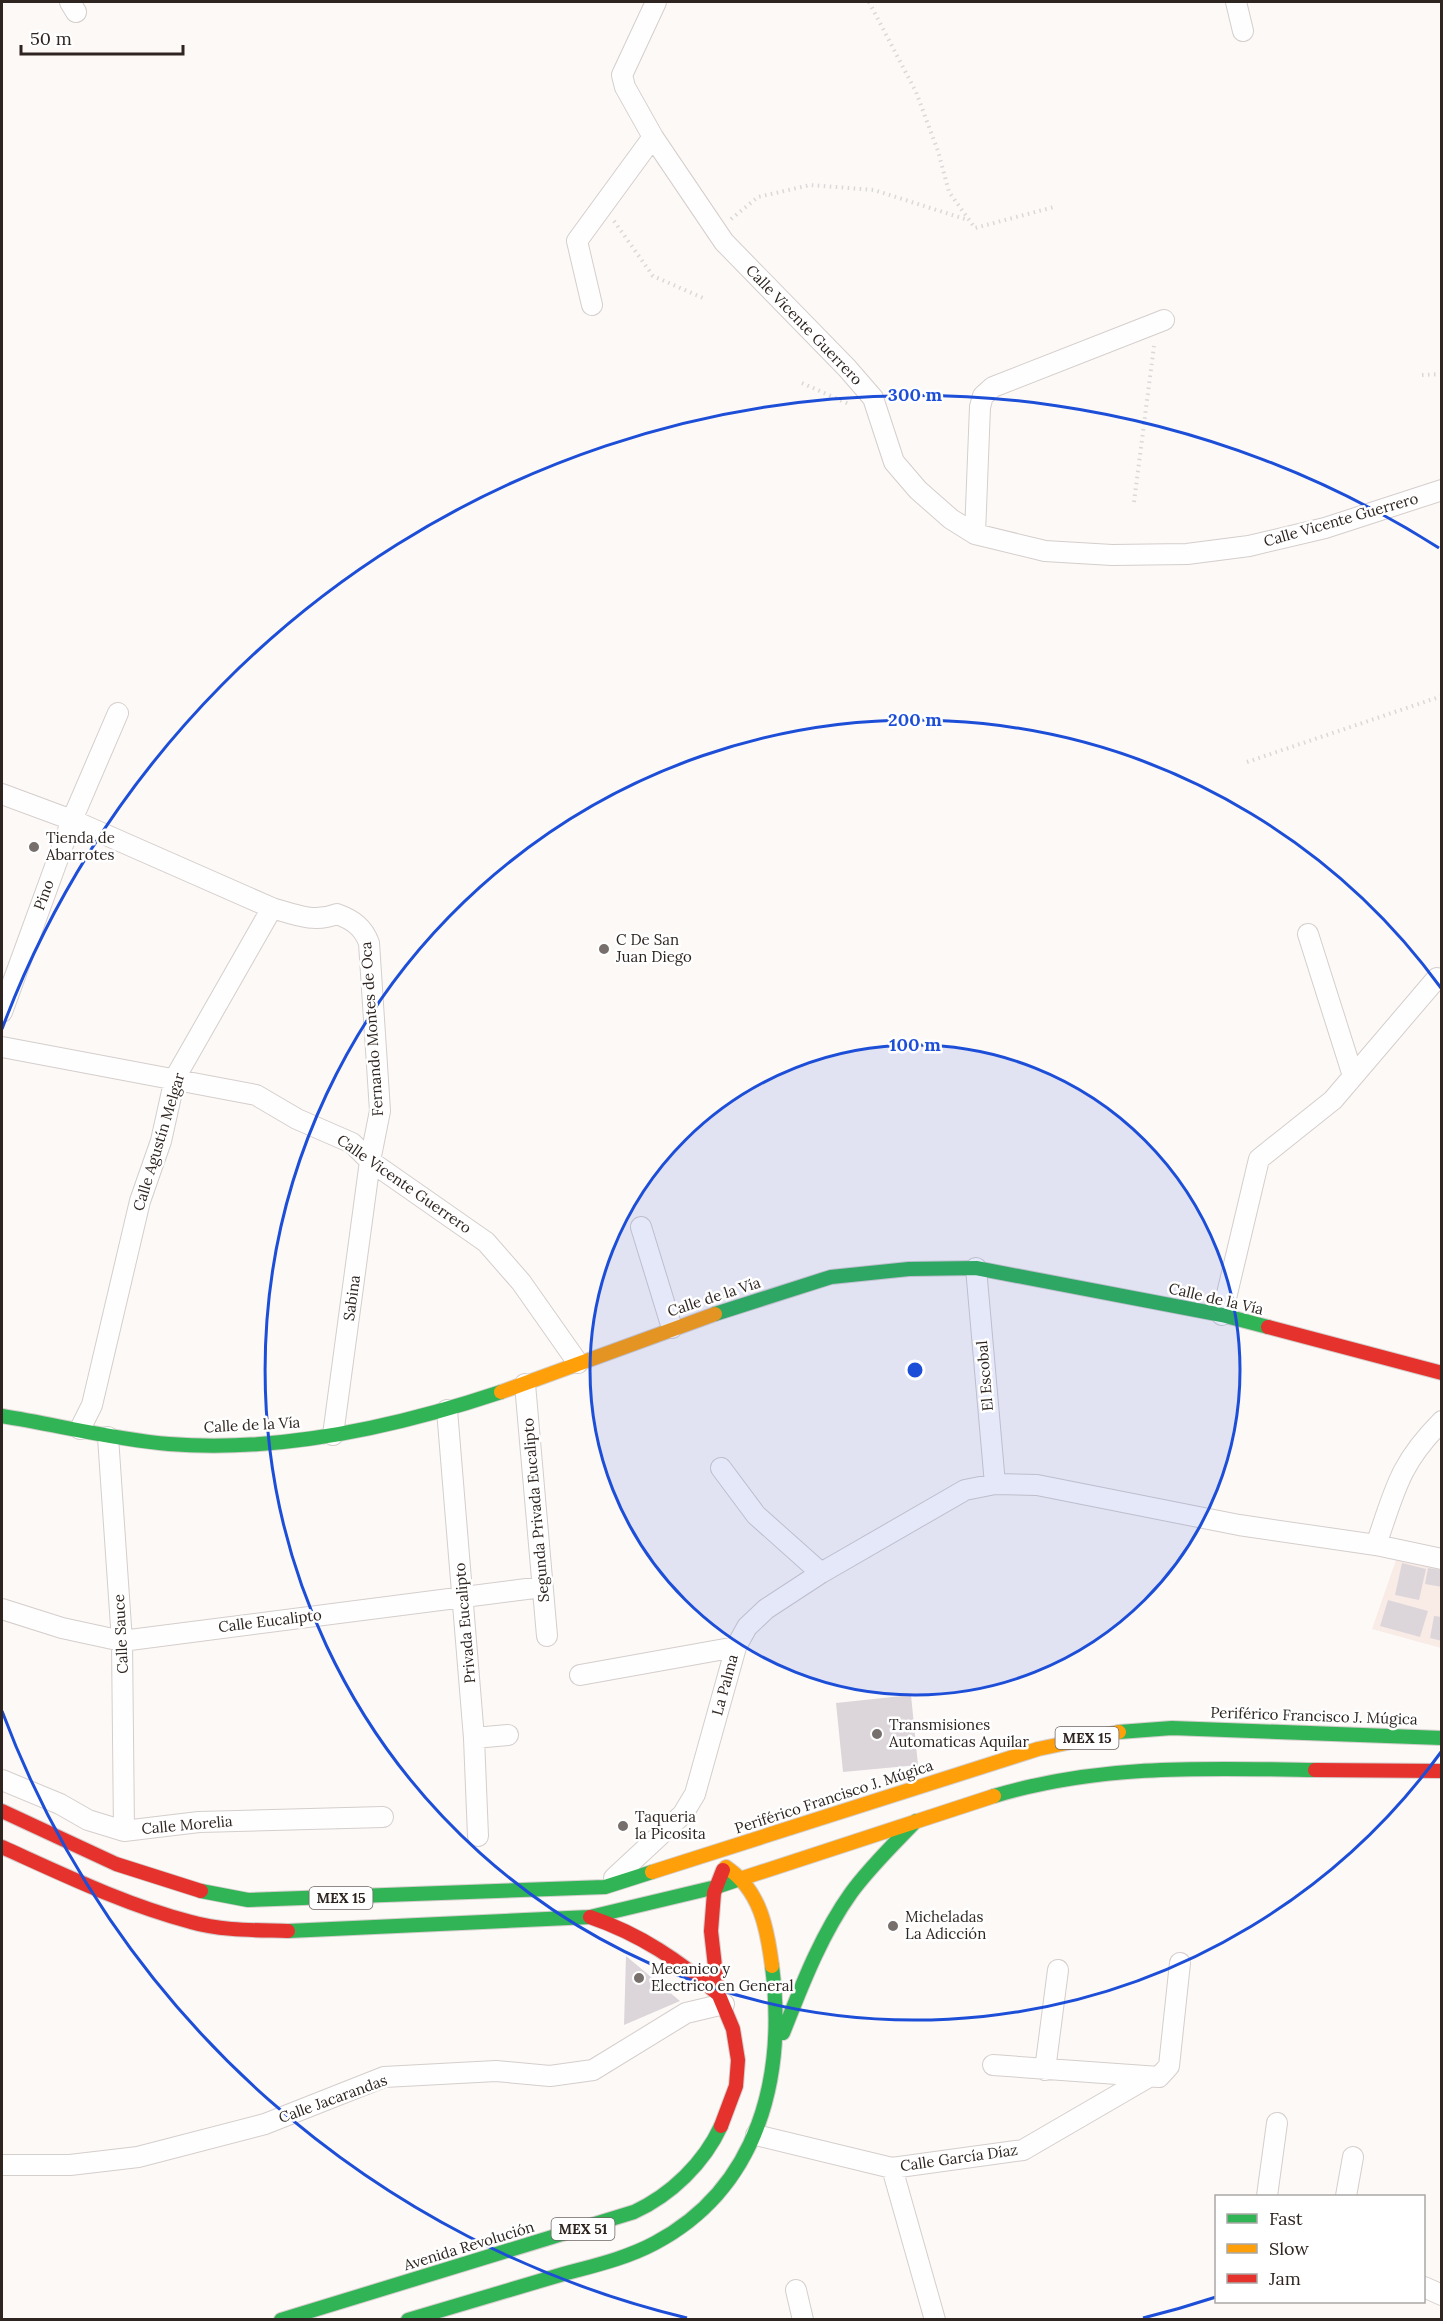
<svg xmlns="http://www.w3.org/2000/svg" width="1443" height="2321" font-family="Lora,serif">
	<rect width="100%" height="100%" fill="#fcf9f7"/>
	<path fill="#f9ece7" d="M1397,1557L1441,1567V1648L1372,1629Z"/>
	<path fill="#dcd6db" d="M1402,1563L1426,1569L1419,1600L1395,1595Z
		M1428,1568L1442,1570V1587L1425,1584Z
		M1388,1600L1428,1611L1420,1637L1380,1626Z
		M1434,1616L1442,1617V1641L1430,1638Z
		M911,1695L918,1765L843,1772L836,1703Z
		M626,1956L680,2001L624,2025Z"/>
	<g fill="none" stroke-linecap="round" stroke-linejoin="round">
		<g stroke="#d4cecc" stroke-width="22">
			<path id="street" d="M70,2L76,12
				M656,2L622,75L625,87L653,137L724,242L847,368L873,398L894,462L918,490L951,519L975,534L1045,551L1112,555L1187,554L1249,546L1325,528L1442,490
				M1236,2L1243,31
				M592,305L577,241L653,137
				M975,534L980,407L983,396L993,387L1164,320
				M2,794L72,820L272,908C296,915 314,923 337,914C353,920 363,927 369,943L380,1111L370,1161L333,1435
				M1308,934L1353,1076
				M2,1012L72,820L118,713
				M2,1047L256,1095L297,1119L352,1143L370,1161L486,1242L521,1282L578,1363
				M641,1227L672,1328
				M976,1268L995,1484
				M1222,1315L1259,1159L1333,1100L1437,978
				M525,1384L547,1636
				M447,1410L474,1738L478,1836
				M80,1429L92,1405L140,1201L161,1141L175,1078L272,908
				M108,1437L122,1641L124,1831
				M721,1468L756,1515L821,1573
				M1376,1545C1395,1490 1399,1464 1442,1421
				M2,1609L62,1628L122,1641L542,1587
				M580,1675L736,1647
				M474,1738L508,1735
				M2,1780L60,1804L88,1820L124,1831L199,1822L383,1817
				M614,1878L683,1814L695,1794L736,1647L747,1627L766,1609L821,1573L965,1490L995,1484L1037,1485L1239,1525L1376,1545L1442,1559
				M993,2065L1159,2077L1169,2066L1180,1963
				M1045,2070L1058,1970
				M756,2135L892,2168L1023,2150L1147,2078
				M2,2165H70L138,2157L265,2124L384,2077L496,2071L550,2076L593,2070L686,2013L724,2004
				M892,2168L935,2320
				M1267,2196L1277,2123
				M1346,2196L1353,2157
				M1424,2287L1442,2295
				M796,2290L803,2320"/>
		</g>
		<g stroke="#d4cecc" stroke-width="16">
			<path id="fast" d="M715,1314L831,1277L909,1269L976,1268L1222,1315L1268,1327
				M2,1416C58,1425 112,1439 169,1444C280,1453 396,1427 501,1392
				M1119,1732L1172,1728L1442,1738
				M994,1796C1100,1764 1206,1768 1315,1770
				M201,1891L248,1900L605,1887L652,1872
				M288,1931L590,1917L716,1887L743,1878
				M783,2033C802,1985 821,1935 851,1893C870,1867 894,1844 916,1821
				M281,2320L634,2212C671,2195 704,2163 721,2126
				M408,2320C459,2305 510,2290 560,2275C592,2266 625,2259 655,2243C760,2187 786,2075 772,1966"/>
		</g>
		<g stroke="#d4cecc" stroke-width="16">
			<path id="slow" d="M501,1392L715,1314
				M726,1867C760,1890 767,1927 772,1966
				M652,1872L1038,1749L1119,1732
				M743,1878L994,1796"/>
		</g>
		<g stroke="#d4cecc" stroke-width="16">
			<path id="jam" d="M1268,1327L1442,1373
				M1315,1770L1442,1771
				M2,1811L116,1864L201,1891
				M2,1847C64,1875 126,1905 191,1922C222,1931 257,1930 288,1931
				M590,1917C640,1934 680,1961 719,1995
				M721,2126L736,2086L738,2060L733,2029L718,1993L711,1931L714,1893L723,1870"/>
		</g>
		<path stroke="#dad9d8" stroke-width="4" stroke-dasharray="1.5 4.5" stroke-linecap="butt" d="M869,2L916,92L938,151L949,192L975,228L1054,207
			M731,219L758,197L810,185L874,190L968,220
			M614,221L653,276L703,298
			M1422,375L1442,374
			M802,383L851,405
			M1134,502L1154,346
			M1247,762L1442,696"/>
		<use href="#street" stroke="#fffefe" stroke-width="20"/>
		<use href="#fast" stroke="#30b455" stroke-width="14"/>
		<use href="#slow" stroke="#ff9f0a" stroke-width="14"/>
		<use href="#jam" stroke="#e5322d" stroke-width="14"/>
	</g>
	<circle cx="915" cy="1370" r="325" fill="#1d4ed8" fill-opacity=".12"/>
	<g fill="none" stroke="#1d4ed8" stroke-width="3">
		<circle cx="915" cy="1370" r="325"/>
		<path d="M1441 1752A650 650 0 1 1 1441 988"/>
		<path d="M1216 2297A975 975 0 0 1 1143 2318M687 2318A975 975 0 0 1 2 1711M2 1029A975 975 0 0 1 1439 548"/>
	</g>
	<g fill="#766f6c" stroke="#fff" stroke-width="2">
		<circle cx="34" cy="847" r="6"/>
		<circle cx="604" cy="949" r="6"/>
		<circle cx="877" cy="1734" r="6"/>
		<circle cx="623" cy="1826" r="6"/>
		<circle cx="893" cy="1926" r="6"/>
		<circle cx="639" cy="1978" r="6"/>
	</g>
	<g text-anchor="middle" stroke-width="5" stroke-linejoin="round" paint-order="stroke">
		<g fill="#fff" stroke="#6d6664" stroke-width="1.5">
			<rect x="1055.5" y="1727" width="63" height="22" rx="4.5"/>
			<rect x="309.5" y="1887" width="63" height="22" rx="4.5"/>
			<rect x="551.5" y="2218" width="63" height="22" rx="4.5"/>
		</g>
		<g font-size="14" font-weight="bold" fill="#2e2521">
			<text x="1087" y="1743">MEX 15</text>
			<text x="341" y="1903">MEX 15</text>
			<text x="583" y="2234">MEX 51</text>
		</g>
		<g font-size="15" fill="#2e2521" stroke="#fff">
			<text transform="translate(804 325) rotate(46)" y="5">Calle Vicente Guerrero</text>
			<text transform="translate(1341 520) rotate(-16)" y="5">Calle Vicente Guerrero</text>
			<text transform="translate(44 895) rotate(-70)" y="5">Pino</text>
			<text transform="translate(372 1029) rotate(-94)" y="5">Fernando Montes de Oca</text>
			<text transform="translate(159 1142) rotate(-73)" y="5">Calle Agustín Melgar</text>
			<text transform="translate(404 1184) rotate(35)" y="5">Calle Vicente Guerrero</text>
			<text transform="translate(714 1297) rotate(-18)" y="5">Calle de la Vía</text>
			<text transform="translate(352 1298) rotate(-82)" y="5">Sabina</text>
			<text transform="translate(1216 1299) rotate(13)" y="5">Calle de la Vía</text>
			<text transform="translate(985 1376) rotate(-95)" y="5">El Escobal</text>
			<text transform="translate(252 1425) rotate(-3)" y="5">Calle de la Vía</text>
			<text transform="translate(536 1510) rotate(-95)" y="5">Segunda Privada Eucalipto</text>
			<text transform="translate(270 1621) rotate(-7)" y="5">Calle Eucalipto</text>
			<text transform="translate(465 1623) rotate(-95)" y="5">Privada Eucalipto</text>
			<text transform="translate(121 1634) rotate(-93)" y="5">Calle Sauce</text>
			<text transform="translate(725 1685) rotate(-75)" y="5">La Palma</text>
			<text transform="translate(1314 1716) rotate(2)" y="5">Periférico Francisco J. Múgica</text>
			<text transform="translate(834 1797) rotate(-18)" y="5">Periférico Francisco J. Múgica</text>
			<text transform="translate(187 1825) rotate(-5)" y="5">Calle Morelia</text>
			<text transform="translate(333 2099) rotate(-20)" y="5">Calle Jacarandas</text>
			<text transform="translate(959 2158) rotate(-8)" y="5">Calle García Díaz</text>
			<text transform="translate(469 2246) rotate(-17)" y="5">Avenida Revolución</text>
		</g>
		<g font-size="15" fill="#2e2521" stroke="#fff" text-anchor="start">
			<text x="46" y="843">Tienda de<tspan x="46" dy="17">Abarrotes</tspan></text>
			<text x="616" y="945">C De San<tspan x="616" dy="17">Juan Diego</tspan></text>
			<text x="889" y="1730">Transmisiones<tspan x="889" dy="17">Automaticas Aquilar</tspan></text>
			<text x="635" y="1822">Taqueria<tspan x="635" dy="17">la Picosita</tspan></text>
			<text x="905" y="1922">Micheladas<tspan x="905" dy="17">La Adicción</tspan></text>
			<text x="651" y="1974">Mecanico y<tspan x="651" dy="17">Electrico en General</tspan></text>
		</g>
	</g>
	<circle cx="915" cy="1370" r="9" fill="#1d4ed8" stroke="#fff" stroke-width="3"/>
	<g font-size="18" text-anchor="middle" font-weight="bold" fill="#1d4ed8" stroke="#fff" stroke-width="5" stroke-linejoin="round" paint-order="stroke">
		<text x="915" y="401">300 m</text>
		<text x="915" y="726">200 m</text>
		<text x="915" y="1051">100 m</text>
	</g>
	<rect width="1443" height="2321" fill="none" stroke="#2e2521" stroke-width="6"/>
	<rect x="1215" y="2195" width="210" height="108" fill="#ffffff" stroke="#aba8a6" stroke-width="1.5"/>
	<rect x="1227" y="2214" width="30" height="9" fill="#30b455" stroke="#aba8a6" stroke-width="1.5"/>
	<text x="1269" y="2225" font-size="18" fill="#2e2521">Fast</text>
	<rect x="1227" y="2244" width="30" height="9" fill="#ff9f0a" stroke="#aba8a6" stroke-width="1.5"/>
	<text x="1269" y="2255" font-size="18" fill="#2e2521">Slow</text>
	<rect x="1227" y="2274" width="30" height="9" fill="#e5322d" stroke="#aba8a6" stroke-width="1.5"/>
	<text x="1269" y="2285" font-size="18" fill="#2e2521">Jam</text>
	<path d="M21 45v9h162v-9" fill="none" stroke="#2e2521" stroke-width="3"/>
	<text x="30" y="45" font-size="18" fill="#2e2521" stroke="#ffffff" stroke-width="4.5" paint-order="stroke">50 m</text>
</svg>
